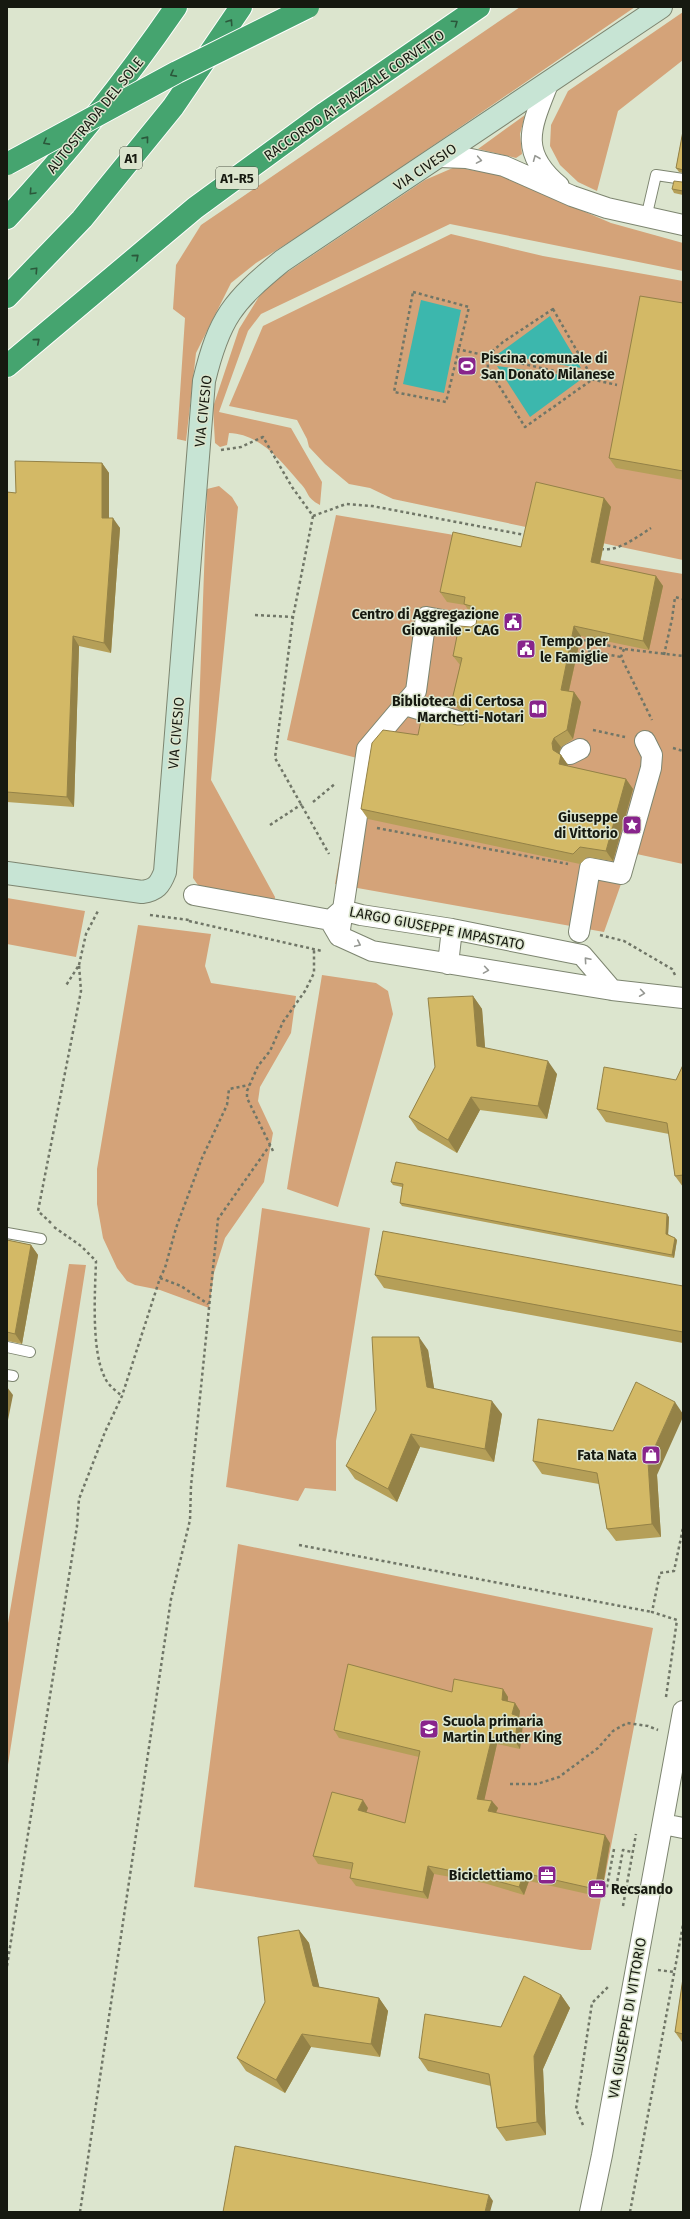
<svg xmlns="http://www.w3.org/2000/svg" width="690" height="2219" font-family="'Fira Sans',sans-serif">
	<rect width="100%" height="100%" fill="#dce5ce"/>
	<path fill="#d4a379" d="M520,7H635L326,219L256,263L231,283L196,353L186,441L177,439L185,318L173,309L176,265L201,225Z
		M683,12V60L618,111L597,191L578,182L560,165L550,146L551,125L568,91Z
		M525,115L520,134L522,154L516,158L478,149Z
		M455,167L499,175L611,223L683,243V271L450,224L261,314L248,331L219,412L291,428L322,482L320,505C305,497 310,493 300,483C281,461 260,434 229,433L227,445L220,447L215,443L213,407L239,329L260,295L274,281L425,180Z
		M451,234L543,256L683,281V560L393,499L370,488L349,484L325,464L309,447L307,439L297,420L229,406L263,326Z
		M219,486L232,497L238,507L211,780L275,897L274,907L200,888L193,878L207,489Z
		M336,515L683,574V864L632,853L604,932L335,884L357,758L287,740Z
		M7,898L85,911L76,957L7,944Z
		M138,925L211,934L205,966L211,983L296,996L291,1033L260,1087L258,1101L273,1133L264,1182L225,1238L214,1273L209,1308L160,1290L135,1285L127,1281L117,1268L103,1238L97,1204V1169Z
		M322,975L376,983L388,991L393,1014L338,1207L287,1189Z
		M262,1208L370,1228L336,1441V1491L305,1488L298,1501L226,1487Z
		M69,1264L86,1265L7,1771V1629Z
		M238,1544L653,1628L591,1950H581L194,1887Z"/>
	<path fill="#3cb7ad" d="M421,300L461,310L444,393L403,384Z
		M550,316L581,368L498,354Z
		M497,366L583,378L530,417Z"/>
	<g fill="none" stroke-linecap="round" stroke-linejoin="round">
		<g stroke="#7d8570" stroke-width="12">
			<path id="lane" d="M646,218L656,175L683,179
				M7,1233L41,1239
				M7,1347L30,1352
				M7,1375L13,1376"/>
		</g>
		<g stroke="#7d8570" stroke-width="22">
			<path id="street" d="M548,84C531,127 518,152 559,186
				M440,157L466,158L504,166L572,196L607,208L683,225
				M405,705L467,724
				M570,754L580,749
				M194,895L330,920
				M333,918L342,910L361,915L452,929L582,955L612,990
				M332,924L339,936L372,951L612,990L683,998
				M579,932L590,868L621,874L651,768L652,755L645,741
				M339,936L367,749L416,691L426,617L474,626
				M448,964L452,929
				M663,1824L683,1828
				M590,2212L602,2155L683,1711"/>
		</g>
		<g stroke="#7d8570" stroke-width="24">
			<path id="secondary" d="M7,873L142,892C156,890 160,885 165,872L204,381C219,318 233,301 282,261L661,7"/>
		</g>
		<g stroke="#fff" stroke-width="24">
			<path id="highway" d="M7,218C69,152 125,81 176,7
				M7,297L82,219L173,107L241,7
				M7,366L195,208L325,113L479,7"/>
		</g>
		<path stroke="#707667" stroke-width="2.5" stroke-dasharray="3 3" stroke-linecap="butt" d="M413,292L469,307L446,402L394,392Z
			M553,309L593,379L525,427L488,368L487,356L503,342Z
			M457,349L617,385
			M221,450L241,447L263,437L292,487L313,516L293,617L275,758L329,854
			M313,516L346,504L372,506L525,535
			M601,549C618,552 637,537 651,528
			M255,615L293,617
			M584,640L624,649L683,656
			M624,649L621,657L652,720
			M582,650L621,657
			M664,655L672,619L675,597L683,599
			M593,730L625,737
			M673,748L683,751
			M313,802L336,783
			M270,825L302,804
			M377,828L568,864
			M150,915L189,920
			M189,921L322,951
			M600,935L624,941L672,969L675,975
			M79,965L86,934L99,909
			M273,1151L247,1098V1091L258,1066L270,1051L283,1022L305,991L314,973V949
			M51,1223L38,1211L81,991L79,965L65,987
			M54,1227L81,1246L96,1261C95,1292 91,1351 105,1378C108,1385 116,1391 122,1396
			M160,1278L181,1286L208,1304
			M299,1545L652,1612
			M666,1697L677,1620L652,1612L660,1573L674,1571L683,1528
			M510,1784H537L559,1777L598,1748L613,1731L627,1723L648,1726L658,1730
			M614,1849L607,1886L616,1888L623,1850L632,1852
			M623,1906L636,1834
			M7,1966L77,1526L79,1499L105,1432L122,1396L160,1278L165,1268L176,1228L202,1158L227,1105L229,1089L249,1085
			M658,1970L674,1972
			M583,2125L576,2109L592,2003L609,1986
			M80,2212L171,1599L190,1520L191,1486L218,1219L270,1145
			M630,2212L683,1925"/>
		<use href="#lane" stroke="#fff" stroke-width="10"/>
		<use href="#street" stroke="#fff" stroke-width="20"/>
		<use href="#secondary" stroke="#c7e4d4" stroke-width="22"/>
		<use href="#highway" stroke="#45a46f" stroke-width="22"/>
		<g stroke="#fff" stroke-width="24" stroke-linecap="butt">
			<path id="highway-bridge" d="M7,164L177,72L308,7"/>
		</g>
		<use href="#highway-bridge" stroke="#45a46f" stroke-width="22"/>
	</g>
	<path fill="#b59f58" d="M683,131V173L679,172L676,168Z
		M683,181V195L674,193L672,189Z
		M683,303V480L616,468L609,458Z
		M102,463L109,473V518L120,528L111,653L79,646L74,807L7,802V492L16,493Z
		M604,498L611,507L600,564L656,576L663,586L649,650L581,636L569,691L574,692L581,702L573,739L561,747L559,754L561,755L568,765V766L626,779L633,789L613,861L587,857L580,864L368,819L361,809L418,735L457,725H463L471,718V714L459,710L452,700L460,665L453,656L476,624L477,616L471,614L465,605L447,602L440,592L521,547Z
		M473,996L482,1009L485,1048L557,1074L547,1119L480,1110L457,1153L418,1130L409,1117Z
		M683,1065V1187L675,1176L669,1134L606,1122L597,1109L676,1080Z
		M391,1182L669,1217L668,1234L677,1240L674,1258L402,1206L400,1203L402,1187L393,1185Z
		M7,1240L31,1245L38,1255L22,1344L8,1341H7Z
		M375,1275L683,1286V1343L384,1288Z
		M428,1350L434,1389L502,1414L494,1462L420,1447L397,1502L355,1479L346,1466Z
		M533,1461L657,1475L661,1537L616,1541L607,1529L599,1484L542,1474Z
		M503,1689L508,1697V1701L515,1703L520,1711L519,1718L523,1724L520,1749L497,1744L484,1800L498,1808L496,1813L610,1843L601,1897L529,1881L524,1895L484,1883L434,1874L428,1899L356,1886L350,1878L352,1870L318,1864L313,1856L368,1808L366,1812L405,1823L419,1757L339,1738L334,1730L452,1692Z
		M299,1930L309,1943L319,1987L379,1998L388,2011L380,2057L311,2047L285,2093L246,2071L237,2058L265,2002Z
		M683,1978V2042H682L675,2032Z
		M561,1995L570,2008L543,2069L546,2135L506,2141L497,2128L491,2086L428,2071L419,2058L501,2027Z"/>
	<path fill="#948247" d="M102,463L109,473V528L102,518Z
		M604,498L611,507L598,572L591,562Z
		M113,518L120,528L111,653L104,643Z
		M656,576L663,586L649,650L643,641Z
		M574,626L581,636L567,699L561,690Z
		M73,636L79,646L74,807L67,797Z
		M574,692L581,702L573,739L567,730Z
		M554,738L561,747L559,753L560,759L553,750L552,743Z
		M561,755L568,765L566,774L559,764Z
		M626,779L633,789L613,861L606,851Z
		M473,996L482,1009L486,1059L477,1046Z
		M548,1061L557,1074L547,1119L538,1106Z
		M471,1097L480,1110L457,1153L448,1140Z
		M667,1214L669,1217L668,1236L666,1234Z
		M675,1238L677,1240L674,1258L672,1255Z
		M31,1245L38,1255L22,1344L15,1334Z
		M419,1337L428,1350L436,1400L427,1387Z
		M7,1387L13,1395L7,1425Z
		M492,1401L502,1414L494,1462L485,1449Z
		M675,1402L683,1414V1417L657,1475L661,1537L652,1524L648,1462Z
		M411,1434L420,1447L397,1502L388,1489Z
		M503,1689L508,1697L507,1708L502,1700Z
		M515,1703L520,1711L519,1718L523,1724L520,1749L515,1741L512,1714Z
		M492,1737L497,1744L483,1806L477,1799Z
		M363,1800L368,1808L364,1818L358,1810Z
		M492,1801L498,1808L493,1819L488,1811Z
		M605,1835L610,1843L601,1897L595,1889Z
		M428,1866L434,1874L428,1899L423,1892Z
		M524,1873L529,1881L524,1895L519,1887Z
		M299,1930L309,1943L322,1998L313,1986Z
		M561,1995L570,2008L543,2069L546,2135L537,2122L534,2056Z
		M379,1998L388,2011L380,2057L371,2044Z
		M302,2034L311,2047L285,2093L276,2080Z
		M489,2195L493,2201L490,2212H485Z"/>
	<path fill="#d3b966" stroke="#948247" d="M683,131V170L676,168Z
		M674,181L682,182L683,181V191L672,189Z
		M640,296L683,303V471L609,458Z
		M15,461L102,463V518H113L104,643L73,636L67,797L7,792V492L16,493Z
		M536,482L604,498L591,562L656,576L643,641L574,626L561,690L574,692L567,730L554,738L552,743L553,750L561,755L559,764L626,779L606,851L580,847L573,854L361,809L372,743L383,730L418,735L422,715L457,725H463L471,718V711L468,706L452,700L462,658L453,656L459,626L471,627L476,624L478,613L474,607L464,604L465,597L440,592L453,532L521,547Z
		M473,996L477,1046L548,1061L538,1106L471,1097L448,1140L409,1117L435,1067L428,998Z
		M683,1065V1175L675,1176L667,1123L597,1109L604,1067L676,1080Z
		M396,1162L667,1214L666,1234L675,1238L672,1255L400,1203L403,1184L391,1182Z
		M383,1231L683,1286V1332L375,1275Z
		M7,1240L31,1245L15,1334L7,1332Z
		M372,1337H419L427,1387L492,1401L485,1449L411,1434L388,1489L346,1466L376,1410Z
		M636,1382L675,1402L648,1462L652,1524L607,1529L597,1473L533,1461L538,1419L613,1431Z
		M348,1664L452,1692L454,1679L503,1689L502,1700L515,1703L512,1714L518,1716L515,1741L492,1737L477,1799L492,1801L488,1811L605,1835L595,1889L524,1873L519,1887L478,1876L428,1866L423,1892L350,1878L353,1863L313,1856L332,1792L363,1800L358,1810L405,1823L420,1751L334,1730Z
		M299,1930L313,1986L379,1998L371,2044L302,2034L276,2080L237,2058L265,2002L258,1937Z
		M524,1976L561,1995L534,2056L537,2122L497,2128L489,2074L419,2058L425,2014L501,2027Z
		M683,1978V2034L675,2032Z
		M235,2146L489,2195L485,2212H223Z"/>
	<defs><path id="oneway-chevron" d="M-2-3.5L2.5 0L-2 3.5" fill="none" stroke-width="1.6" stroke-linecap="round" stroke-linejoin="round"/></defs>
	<g stroke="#2b583b">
		<use href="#oneway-chevron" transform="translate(230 22) rotate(-56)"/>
		<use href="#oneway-chevron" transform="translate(455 23) rotate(-35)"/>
		<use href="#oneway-chevron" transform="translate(173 74) rotate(152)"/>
		<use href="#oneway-chevron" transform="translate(146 139) rotate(-51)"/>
		<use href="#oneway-chevron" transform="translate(46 142) rotate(151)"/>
		<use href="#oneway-chevron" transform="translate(32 192) rotate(133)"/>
		<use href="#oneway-chevron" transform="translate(136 257) rotate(-40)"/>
		<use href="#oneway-chevron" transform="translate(35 270) rotate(-47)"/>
		<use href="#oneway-chevron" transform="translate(37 341) rotate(-40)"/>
	</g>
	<g stroke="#969893">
		<use href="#oneway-chevron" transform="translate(536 158) rotate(-112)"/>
		<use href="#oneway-chevron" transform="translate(479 160) rotate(10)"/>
		<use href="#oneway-chevron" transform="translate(358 944) rotate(25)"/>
		<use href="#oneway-chevron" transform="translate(587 960) rotate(-131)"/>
		<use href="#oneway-chevron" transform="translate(486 970) rotate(9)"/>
		<use href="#oneway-chevron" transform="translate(642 993) rotate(8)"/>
	</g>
	<defs>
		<g id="stadium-square" transform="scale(1)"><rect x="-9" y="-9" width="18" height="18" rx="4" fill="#88248c" stroke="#dce5ce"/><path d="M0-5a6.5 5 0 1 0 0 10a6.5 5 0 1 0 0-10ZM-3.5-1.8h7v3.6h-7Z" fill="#fff"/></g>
		<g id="civic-square" transform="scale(1)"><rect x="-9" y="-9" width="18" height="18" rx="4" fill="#88248c" stroke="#dce5ce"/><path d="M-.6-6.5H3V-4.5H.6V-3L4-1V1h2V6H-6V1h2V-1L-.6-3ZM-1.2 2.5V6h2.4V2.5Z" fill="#fff"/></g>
		<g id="library-square" transform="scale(1)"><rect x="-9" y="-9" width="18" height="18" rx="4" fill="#88248c" stroke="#dce5ce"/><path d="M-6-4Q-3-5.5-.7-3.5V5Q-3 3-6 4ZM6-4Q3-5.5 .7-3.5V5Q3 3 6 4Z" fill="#fff"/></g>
		<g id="sight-square" transform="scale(1)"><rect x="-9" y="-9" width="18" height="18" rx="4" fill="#88248c" stroke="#dce5ce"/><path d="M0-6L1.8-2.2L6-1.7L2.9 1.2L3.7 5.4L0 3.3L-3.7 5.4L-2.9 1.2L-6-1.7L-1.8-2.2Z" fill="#fff"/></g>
		<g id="shop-square" transform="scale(1)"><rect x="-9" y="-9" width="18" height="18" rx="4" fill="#88248c" stroke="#dce5ce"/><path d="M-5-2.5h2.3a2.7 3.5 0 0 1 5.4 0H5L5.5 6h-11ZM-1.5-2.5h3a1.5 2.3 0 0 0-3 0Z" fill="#fff"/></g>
		<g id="school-square" transform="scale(1)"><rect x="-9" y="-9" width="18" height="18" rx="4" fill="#88248c" stroke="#dce5ce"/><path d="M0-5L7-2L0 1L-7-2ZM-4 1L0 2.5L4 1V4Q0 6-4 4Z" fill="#fff"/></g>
		<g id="office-square" transform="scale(1)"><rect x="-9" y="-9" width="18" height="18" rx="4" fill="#88248c" stroke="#dce5ce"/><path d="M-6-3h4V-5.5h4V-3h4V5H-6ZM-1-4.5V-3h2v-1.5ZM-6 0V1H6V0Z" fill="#fff"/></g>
	</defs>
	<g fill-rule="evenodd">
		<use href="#stadium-square" x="467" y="366"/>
		<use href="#civic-square" x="513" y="622"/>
		<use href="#civic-square" x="526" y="649"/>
		<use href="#library-square" x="538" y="709"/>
		<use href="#sight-square" x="632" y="825"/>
		<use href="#shop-square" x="651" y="1455"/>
		<use href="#school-square" x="429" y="1729"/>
		<use href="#office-square" x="547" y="1875"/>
		<use href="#office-square" x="597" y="1889"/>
	</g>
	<g text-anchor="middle" stroke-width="3" stroke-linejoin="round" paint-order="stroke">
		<g fill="#dce5ce" stroke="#515649" stroke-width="1">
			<rect x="120" y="147" width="22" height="22" rx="3"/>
			<rect x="216" y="167" width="42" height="22" rx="3"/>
		</g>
		<g font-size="13" font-weight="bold" fill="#161910">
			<text x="131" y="163">A1</text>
			<text x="237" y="183">A1-R5</text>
		</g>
		<g font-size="14" fill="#161910" stroke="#dce5ce">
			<text transform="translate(354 95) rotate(-35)" y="5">RACCORDO A1-PIAZZALE CORVETTO</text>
			<text transform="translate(95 115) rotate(-51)" y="5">AUTOSTRADA DEL SOLE</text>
			<text transform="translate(425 167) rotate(-34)" y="5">VIA CIVESIO</text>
			<text transform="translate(203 411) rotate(-84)" y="5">VIA CIVESIO</text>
			<text transform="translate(176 733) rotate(-85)" y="5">VIA CIVESIO</text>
			<text transform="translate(437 928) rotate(11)" y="5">LARGO GIUSEPPE IMPASTATO</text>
			<text transform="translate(627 2018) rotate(-80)" y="5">VIA GIUSEPPE DI VITTORIO</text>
		</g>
		<g font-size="14" font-weight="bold" fill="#161910" stroke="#dce5ce" text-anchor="end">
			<text x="481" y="363" text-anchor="start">Piscina comunale di<tspan x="481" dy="16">San Donato Milanese</tspan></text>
			<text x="499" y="619">Centro di Aggregazione<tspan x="499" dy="16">Giovanile - CAG</tspan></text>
			<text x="540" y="646" text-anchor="start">Tempo per<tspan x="540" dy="16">le Famiglie</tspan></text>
			<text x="524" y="706">Biblioteca di Certosa<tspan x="524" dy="16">Marchetti-Notari</tspan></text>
			<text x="618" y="822">Giuseppe<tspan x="618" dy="16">di Vittorio</tspan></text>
			<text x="637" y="1460">Fata Nata</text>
			<text x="443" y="1726" text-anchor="start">Scuola primaria<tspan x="443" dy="16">Martin Luther King</tspan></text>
			<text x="533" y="1880">Biciclettiamo</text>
			<text x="611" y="1894" text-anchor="start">Recsando</text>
		</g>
	</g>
	<rect width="690" height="2219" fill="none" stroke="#161910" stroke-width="16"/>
</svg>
